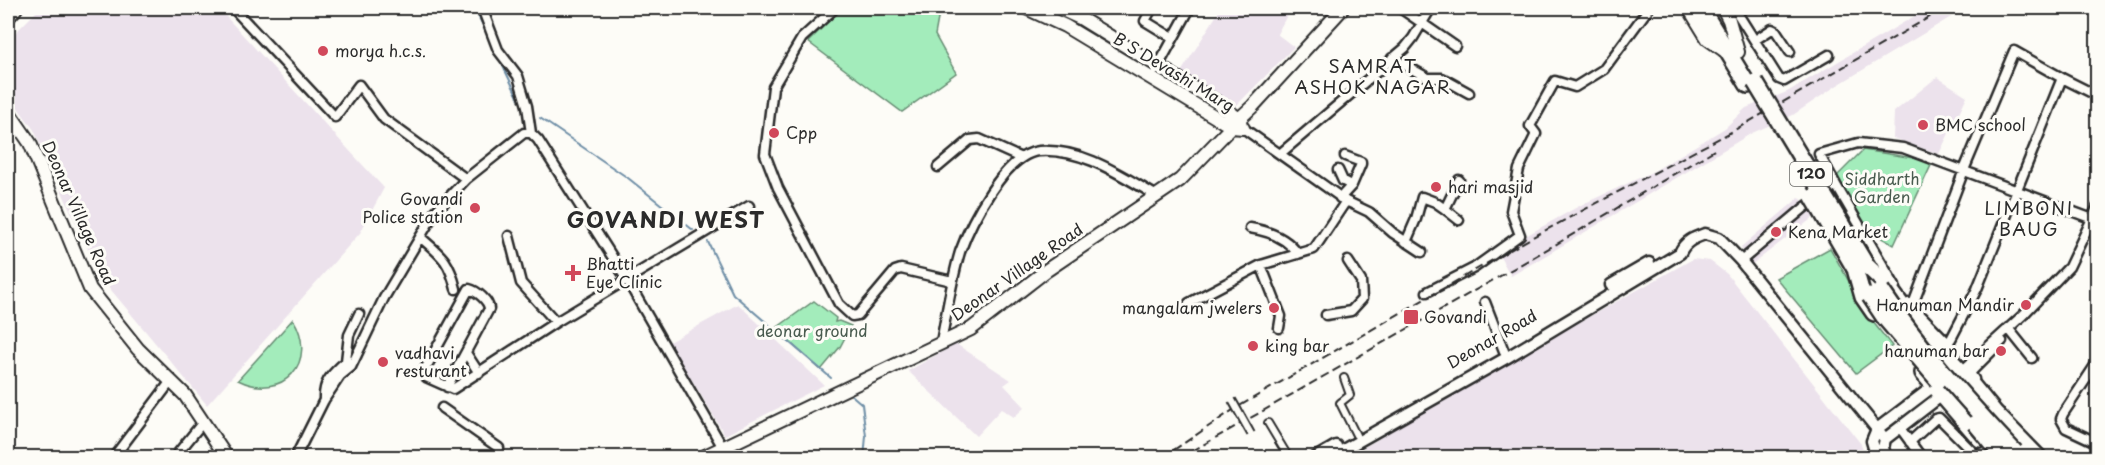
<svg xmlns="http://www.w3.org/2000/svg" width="2105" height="465" font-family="'Playpen Sans',sans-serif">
	<rect width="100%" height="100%" fill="#fdfcf7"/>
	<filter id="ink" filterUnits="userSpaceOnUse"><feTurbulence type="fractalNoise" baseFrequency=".0167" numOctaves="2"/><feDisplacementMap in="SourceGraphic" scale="12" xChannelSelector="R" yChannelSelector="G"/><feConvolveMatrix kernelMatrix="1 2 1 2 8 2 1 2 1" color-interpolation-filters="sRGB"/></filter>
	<g filter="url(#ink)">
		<path fill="#ece2ec" d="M40,8H218L384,188L360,233L207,405L101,278L34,130L8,94V40Z
			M1221,8H1291L1277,34L1294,47L1233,109L1180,74Z
			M1928,8H1966L1836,86L1793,115L1752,133L1511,276L1497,252L1581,205L1654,171L1725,128L1746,108L1787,92Z
			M1937,77L1967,96L1939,154L1893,138L1894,112Z
			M1800,197L1814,217L1751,265L1741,247Z
			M1693,259L1710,261L1727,274L1861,444L1866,457L1346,458L1515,358Z
			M738,304L824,385L725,435L669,342Z
			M956,344L1011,380L1004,385L1025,407L1014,417L1001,409L976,436L908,371Z"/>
		<path fill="#a3ecbb" stroke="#678c73" stroke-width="1.5" d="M842,8H940L935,35L956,73L902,112L808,42Z
			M1863,150L1933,161L1894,245L1867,230L1836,177Z
			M1830,248L1869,317L1892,346L1856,373L1776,278Z
			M814,301L836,318L835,322L839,321L851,326L840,347L821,370L775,329Z
			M293,319C319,362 283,402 238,380Z"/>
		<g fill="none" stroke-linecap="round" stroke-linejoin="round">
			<path stroke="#6f8fa7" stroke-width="2" d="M474,8L489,37
				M498,56L520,101
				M540,118L628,178L693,230
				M708,242L733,294L831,378
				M848,392L862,404L866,436L864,458"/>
			<g stroke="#2b2b2b" stroke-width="10">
				<path id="pedestrian" d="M1344,378L1350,395L1340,403L1356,435
					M1268,423L1289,458"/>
			</g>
			<g stroke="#2b2b2b" stroke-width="13">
				<path id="minor" d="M233,8L335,117L359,85L384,119L466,179L524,133H531L538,140L627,280L722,446
					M482,8L498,50L518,76L527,106L531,133
					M835,8L802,38L773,87L765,154L778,188L839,304L852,316L858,315L895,271L901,269L952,281
					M1152,8L1145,21L1173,38
					M1400,8L1455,46
					M1734,8L1779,79L1784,81L1829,55
					M1755,40L1772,29L1776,31L1790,52
					M1392,58L1428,78H1442L1469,93
					M1156,70L1190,8
					M1281,153L1405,48L1413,38L1431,8
					M938,167L970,140L979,139L1021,158
					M1338,170L1343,181L1351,185
					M1836,185L1895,286
					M1340,198L1352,185L1361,164V162L1345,156
					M1346,201L1369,212L1393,233L1422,252
					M1445,209L1459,220
					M1250,228C1269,231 1287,238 1298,254
					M509,236L521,283L556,322
					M420,237C442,256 449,260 456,289
					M1406,242L1416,219L1422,197L1435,202L1445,209L1459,180
					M1741,261L1804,208L1836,185L1819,154L1858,143L1903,148L2098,221
					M1261,265L1281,316L1279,328
					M1427,292L1474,268L1520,235L1511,211L1519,169L1536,134L1530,126L1555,81L1575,87L1604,69L1649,8
					M1485,302L1504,351
					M1189,303L1261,265L1314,249L1346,201L1243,128
					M1909,303L1950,345L1954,354L1951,361
					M1912,307L1964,170L2014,51L2062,78L2098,96
					M1326,315L1351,311L1362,299L1361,281L1348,261
					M2008,328L2032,358
					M1951,339L1977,289L2062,78
					M941,342C947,312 951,282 960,252C970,224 1005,154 1039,151C1083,148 1122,176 1157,196
					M466,353L479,373
					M2098,361L2063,414L2061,419L2066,428L2098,443
					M1964,369L2023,315L2069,267L2098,206
					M1974,379L1970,373L2002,341
					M447,387L489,309C489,301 477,291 469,289L424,371L426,377L453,389L556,322L749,206
					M324,400C323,380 333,374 346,361L349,335L359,314
					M442,408L499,448L497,458
					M1900,428L1922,458
					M1910,442L1935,419L1939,418L1979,458
					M113,458L171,381
					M174,458L203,422
					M295,458L324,400L340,376L351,367L384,298L435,212L466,179"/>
			</g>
			<g stroke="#2b2b2b" stroke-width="15">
				<path id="tertiary" d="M1611,285L1649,263
					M1885,439L1942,395L1958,379
					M1885,439L1883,448L1886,458
					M1315,458L1336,446
					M1329,458L1506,358L1680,253C1685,241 1694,238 1705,234L1719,238L1741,261L1885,439
					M1877,458L1872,441L1877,429L1939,382"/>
			</g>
			<g stroke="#2b2b2b" stroke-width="16">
				<path id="secondary" d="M1026,8L1065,26L1232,127L1243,128
					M1058,8L1080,18L1218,103L1239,119L1241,125
					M1689,8L1708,39L1728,53
					M1723,8L1729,20L1738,52
					M8,111L30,143L90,289L138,349L185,395L227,458
					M701,458L971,329L1047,270L1180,180L1239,119L1253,106L1343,8"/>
			</g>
			<g stroke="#2b2b2b" stroke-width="18">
				<path id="trunk" d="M8,16L15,8"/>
			</g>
			<g stroke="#2b2b2b" stroke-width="20">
				<path id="motorway" d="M1701,8L1748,85
					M1866,265L1886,284L1913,321L1958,368L1995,413L2039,458
					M1855,269L1863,297L1874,313
					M1923,373L1980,439"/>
			</g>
			<use href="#pedestrian" stroke="#fdfcf7" stroke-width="6"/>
			<use href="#minor" stroke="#fdfcf7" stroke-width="8"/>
			<use href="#tertiary" stroke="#fdfcf7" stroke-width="10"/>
			<use href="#secondary" stroke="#fdfcf7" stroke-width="12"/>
			<use href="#trunk" stroke="#fdfcf7" stroke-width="14"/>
			<use href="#motorway" stroke="#fdfcf7" stroke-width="15"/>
			<path stroke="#2b2b2b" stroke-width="2" stroke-dasharray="9 4.5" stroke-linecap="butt" d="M1162,458L1236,408L1529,239L1733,131L1945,8
				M1180,458L1560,242L1716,149"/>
			<g stroke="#2b2b2b" stroke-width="10" stroke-linecap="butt">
				<path id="pedestrian-bridge" d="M1232,400L1251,434"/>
			</g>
			<g stroke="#2b2b2b" stroke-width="20" stroke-linecap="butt">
				<path id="motorway-bridge" d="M1755,82L1866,265
					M1813,197L1855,269
					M1881,290C1919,348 1967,401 2015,452
					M1870,296L1884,317L1938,380
					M1975,423L2004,458"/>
			</g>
			<use href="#pedestrian-bridge" stroke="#fdfcf7" stroke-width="6"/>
			<use href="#motorway-bridge" stroke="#fdfcf7" stroke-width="15"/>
		</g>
	</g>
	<g fill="#d1495b" stroke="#fdfcf7" stroke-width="2">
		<circle cx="323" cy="51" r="6"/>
		<circle cx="1923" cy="125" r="6"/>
		<circle cx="774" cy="133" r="6"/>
		<circle cx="1436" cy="187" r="6"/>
		<circle cx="475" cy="208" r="6"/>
		<circle cx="1776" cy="232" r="6"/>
		<path d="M570 264h6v6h6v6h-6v6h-6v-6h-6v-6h6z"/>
		<circle cx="2026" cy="305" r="6"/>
		<circle cx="1274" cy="308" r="6"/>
		<rect x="1403" y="309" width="16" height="16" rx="3"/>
		<circle cx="1253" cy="346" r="6"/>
		<circle cx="2001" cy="351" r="6"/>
		<circle cx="383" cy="362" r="6"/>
	</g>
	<g text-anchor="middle" stroke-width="6" stroke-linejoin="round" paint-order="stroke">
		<rect fill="#fdfcf7" stroke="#6a6a68" stroke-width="1.5" x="1790" y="162" width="42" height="24" rx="4.5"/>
		<g font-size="15" font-weight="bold" fill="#2b2b2b">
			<text x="1811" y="179">120</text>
		</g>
		<g font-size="16" fill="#2b2b2b" stroke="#fdfcf7" text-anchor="start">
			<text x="335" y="57">morya h.c.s.</text>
			<text x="1935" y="131">BMC school</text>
			<text x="786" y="139">Cpp</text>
			<text x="1448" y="193">hari masjid</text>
			<text x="463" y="205" text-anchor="end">Govandi<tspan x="463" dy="18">Police station</tspan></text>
			<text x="1788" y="238">Kena Market</text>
			<text x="586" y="270">Bhatti<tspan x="586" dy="18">Eye Clinic</tspan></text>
			<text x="2014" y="311" text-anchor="end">Hanuman Mandir</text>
			<text x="1262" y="314" text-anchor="end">mangalam jwelers</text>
			<text x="1424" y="323">Govandi</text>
			<text x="1265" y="352">king bar</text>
			<text x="1989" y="357" text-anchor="end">hanuman bar</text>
			<text x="395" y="359">vadhavi<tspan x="395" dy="18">resturant</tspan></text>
		</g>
		<g font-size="16" fill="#2b2b2b" stroke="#fdfcf7">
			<text transform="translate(1174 72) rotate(31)" y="6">B S Devashi Marg</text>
			<text transform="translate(79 213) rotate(66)" y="6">Deonar Village Road</text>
			<text transform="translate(1017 272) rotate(-35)" y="6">Deonar Village Road</text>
			<text transform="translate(1492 339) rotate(-30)" y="6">Deonar Road</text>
		</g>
		<g font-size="16" fill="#495b4f" stroke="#fdfcf7">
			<text x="1882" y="185">Siddharth<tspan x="1882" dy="18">Garden</tspan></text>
			<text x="812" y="337">deonar ground</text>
		</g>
		<g font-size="18" letter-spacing="1.5" fill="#2b2b2b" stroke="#fdfcf7">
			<text x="1373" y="73">SAMRAT<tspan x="1373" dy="21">ASHOK NAGAR</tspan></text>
			<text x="2029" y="215">LIMBONI<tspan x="2029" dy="21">BAUG</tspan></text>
		</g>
		<g font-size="22" font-weight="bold" letter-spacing="1.5" fill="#2b2b2b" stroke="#fdfcf7">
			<text x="666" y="228">GOVANDI WEST</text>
		</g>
	</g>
	<rect width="2105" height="465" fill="none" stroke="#fdfcf7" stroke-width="30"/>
	<rect x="15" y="15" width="2075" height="435" fill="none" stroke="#2b2b2b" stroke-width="2" filter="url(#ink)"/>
</svg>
